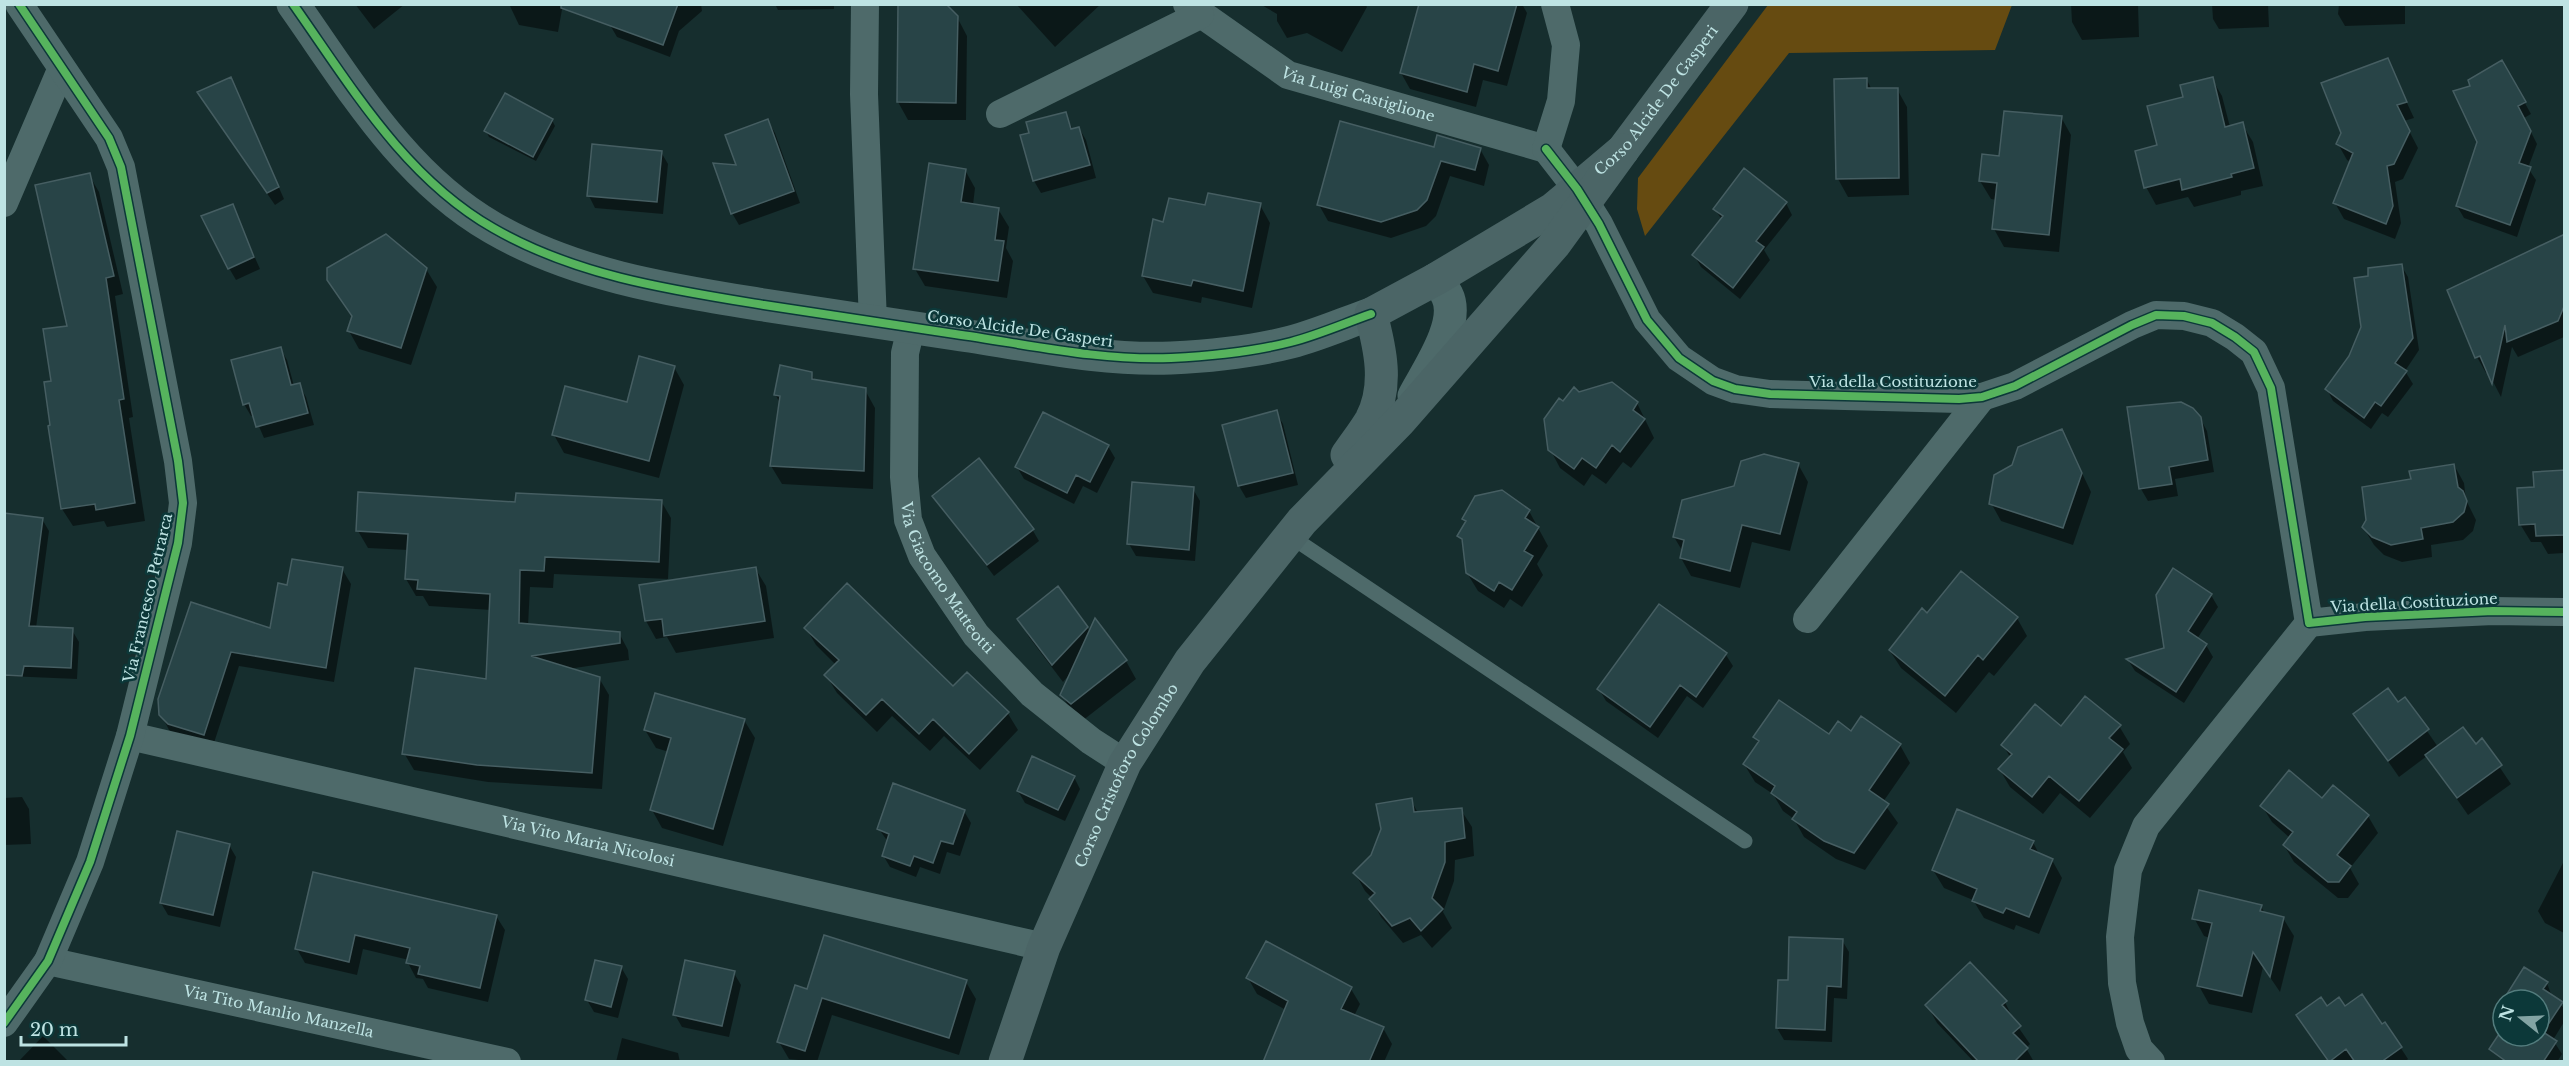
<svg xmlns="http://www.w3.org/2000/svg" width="2569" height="1066" font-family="'Libre Baskerville',serif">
	<rect width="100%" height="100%" fill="#162e2e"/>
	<path fill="#664b11" d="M1768,5H2012L1995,50L1789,53L1645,236L1637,209L1638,178Z"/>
	<path fill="#0007" d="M355,4H405L374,29Z
		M509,4H563L558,32L519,25Z
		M618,4H701L702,11L679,31L670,57L617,37L610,25Z
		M775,4H834V9L778,10Z
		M1016,4H1101L1055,47Z
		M1260,4H1365L1367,7L1342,52L1307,33L1287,38L1277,21V14Z
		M1420,4H1522L1527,13L1507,86L1483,80L1476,107L1410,89L1401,73Z
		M2071,4H2138L2139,37L2082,40L2072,22Z
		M2212,4H2268L2269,27L2219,29L2213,19Z
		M2339,4H2405V24L2345,26L2338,14Z
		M957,17L967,36L966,120H908L898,102Z
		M2387,60L2414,118L2404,121L2418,148L2403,179L2395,182L2401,223L2395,239L2344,219L2335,203L2351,162L2347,160L2338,144Z
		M2502,62L2531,114L2524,118L2537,144L2528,168L2536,180L2517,237L2464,218L2457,206L2479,142L2472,87Z
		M231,79L284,199L275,205L206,105Z
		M2212,79L2222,96L2230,127L2242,124L2253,142L2263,186L2241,191V195L2194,207L2188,197L2156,205L2146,187L2185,98Z
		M1867,80L1872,90L1897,89L1907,107L1909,195L1848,197L1838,179Z
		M1065,113L1073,130L1079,128L1086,140L1096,178L1041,193L1034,181L1022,136L1031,134Z
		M2061,117L2071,135L2059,252L2004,247L1994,229L1997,200L1991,199L1980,181L2001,157Z
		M552,120L555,126L536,161L489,137L486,131Z
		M768,121L775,133L800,203L739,225L732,213L738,167Z
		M1435,149H1480L1489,165L1484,186L1450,176L1436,216L1426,226L1391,238L1328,221L1319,205Z
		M661,152L668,164L663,214L595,208L589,196Z
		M965,170L975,188L973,205L998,209L1009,227L1006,248L1013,261L1007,298L925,286L915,269Z
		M89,175L99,192L123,294L115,296L133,417L129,418L145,521L107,527L104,521L73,526L62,509L52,382L69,327Z
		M1786,203L1792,215L1764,250L1770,260L1740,299L1701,267L1694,255L1722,220L1715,209Z
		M1260,205L1270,223L1252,308L1202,297L1201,303L1153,293L1143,276L1165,224L1206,207Z
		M232,206L260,269L236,280L229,268Z
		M2564,235V337L2518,357L2512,347L2501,397L2488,372L2486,373L2477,357Z
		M2401,265L2408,277L2419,350L2405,371L2413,384L2388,417L2382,413L2371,429L2333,401L2327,389L2350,357L2363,327L2370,277Z
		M426,269L437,287L411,365L359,349L349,331L353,318L328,279Z
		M280,348L287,360L294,386L299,385L306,397L314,425L264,438L254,415L251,416L244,404Z
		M674,367L684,385L659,478L564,453L554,435L628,404Z
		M811,373L815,381L865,390L875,408L873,489L782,484L771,466L780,403L775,394Z
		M1579,393L1637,403L1654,438L1631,468L1623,462L1606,484L1592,474L1584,486L1560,468L1550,449L1563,404Z
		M2128,409L2200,418L2207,431L2214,472L2175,479L2178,496L2148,501L2141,489Z
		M1276,412L1283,424L1298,485L1246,498L1239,486L1224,426Z
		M2062,431L2091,492L2073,545L2001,521L1991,503L2013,466Z
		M1108,446L1115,458L1097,493L1083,486L1074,504L1024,479L1017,467Z
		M1798,464L1808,482L1790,551L1752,542L1740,588L1691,576L1681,558L1683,552L1674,537L1735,487Z
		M2454,465L2464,483L2466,500L2476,520L2473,531L2463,540L2431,545L2432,557L2402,562L2384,555L2374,545L2363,527L2412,481Z
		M2564,472V553L2548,554L2541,542H2531L2520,524L2536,489Z
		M1193,489L1200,501L1195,561L1136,556L1129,544Z
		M934,496L1032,529L1039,541L994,576Z
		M661,501L671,518L668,579L554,574L553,588L530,587L528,626L619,633L628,650L629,660L568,669L599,678L609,695L602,789L488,782L414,770L404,753L488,680L491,610L429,606L423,596H416L406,579L408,550L368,548L358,531L517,504Z
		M1529,511L1548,546L1537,564L1543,575L1522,607L1510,599L1504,608L1478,591L1467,573L1465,546L1459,536L1466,523L1464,519Z
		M42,519L49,531L36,628L72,630L79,642L77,679L7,676L4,672Z
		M755,568L766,586L774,638L676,653L667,637L656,639L646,621Z
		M342,569L351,584L334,682L239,666L212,749L178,738L169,730L161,714L192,604L271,630L289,587Z
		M2211,595L2218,607L2197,639L2206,645L2213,657L2184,703L2135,671L2128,660L2166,649Z
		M1659,606L1726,655L1733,666L1703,708L1687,696L1658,738L1606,701L1599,689Z
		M1928,615L2017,618L2027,636L1994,676L1989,672L1956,713L1901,668L1890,651Z
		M1019,619L1087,627L1090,632L1095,621L1126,661L1136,679L1082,721L1072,713L1062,695L1070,674L1063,682L1029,637Z
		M806,628L1007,712L1018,730L980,770L944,736L930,751L892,716L877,732L837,693L826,675L836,665L816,645Z
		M2405,699L2438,747L2475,746L2482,741L2511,784L2468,815L2427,756L2399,777L2355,714L2398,704Z
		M744,720L755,738L723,846L662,828L652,810L669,752L656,748L645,730Z
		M2119,726L2130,744L2123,752L2132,768L2090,818L2060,793L2043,814L2010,787L2000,770L2010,757L2003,745L2061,728Z
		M1852,733L1900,745L1910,763L1883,802L1898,823L1865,870L1836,859L1804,837L1794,819L1783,811L1773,794L1755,782L1744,764L1759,744L1755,737L1829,736Z
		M1074,777L1080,789L1065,821L1025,803L1018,791Z
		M2333,787L2368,816L2378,833L2350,868L2359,884L2348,898H2338L2294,862L2284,845L2290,838L2272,822L2262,806L2322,800Z
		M22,797L29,809L31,844L4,845V798Z
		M1411,800L1418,813L1461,810L1472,827L1474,856L1455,860L1454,881L1443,912L1452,928L1432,948L1421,935L1403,943L1381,917L1371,899L1372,898L1365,891L1355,873L1372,856Z
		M964,811L971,823L960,856L947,852L940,874L920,867L916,877L890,867L883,855L888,842L879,829Z
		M2033,842L2040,856L2052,860L2062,878L2039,934L2016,925L2014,930L1984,918L1973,900L1944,888L1933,870Z
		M229,845L236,857L220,927L168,915L161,903Z
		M2564,861V933L2545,923L2538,911Z
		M314,874L496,916L505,930L488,1002L428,988L423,979L416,978L408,963L409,960L363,949L357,975L305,963L297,949Z
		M2261,906L2265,914L2283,918L2294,936L2280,992L2263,967L2252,1013L2209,1004L2199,986L2210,938L2204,936L2194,918Z
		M1842,940L1849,952L1847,999L1834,998L1832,1042L1784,1040L1777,1028L1779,981L1789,982Z
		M621,967L628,979L618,1018L594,1012L587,1000Z
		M734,973L741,985L729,1037L682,1027L675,1015Z
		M1248,978L1351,989L1360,1004L1354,1016L1383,1028L1392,1044L1384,1062H1265L1286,1010L1257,994Z
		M966,982L976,999L959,1055L832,1015L817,1062L789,1059L779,1042L808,991Z
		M2547,983L2552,997L2564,1008V1022L2553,1040L2562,1054L2557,1062H2507L2501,1057L2503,1031V1036H2539V1000H2505Z
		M2005,1002L2014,1021L2030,1044L2026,1048L2034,1062H1974L1937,1023L1927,1005Z
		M2327,1008H2345L2382,1026L2385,1024L2408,1059L2405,1062H2328L2305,1027Z
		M43,1036L69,1062H18Z
		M622,1038L678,1053L680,1062H616Z"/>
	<path fill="#284447" stroke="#465e62" stroke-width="1.5" d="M561,4H678L663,45L561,8Z
		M898,4H946L958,16L956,103L897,102Z
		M1419,4H1517L1498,71L1474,64L1467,92L1400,73Z
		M2388,58L2407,102L2397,105L2410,131L2394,164L2387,166L2393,206L2386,224L2333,203L2353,153L2336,144L2341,133L2321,83Z
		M2502,60L2526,102L2518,106L2531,131L2519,163L2531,167L2510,225L2456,206L2477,142L2453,91L2470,86L2468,80Z
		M231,77L279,187L267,193L197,92Z
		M2213,77L2225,127L2243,122L2254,168L2231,174L2232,177L2182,190L2180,179L2144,188L2135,151L2157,145L2147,106L2183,97L2180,85Z
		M1867,78V88H1898L1899,178L1836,179L1834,79Z
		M505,93L553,119L533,157L484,131Z
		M2004,111L2062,116L2049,235L1992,229L1997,183L1979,181L1982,154L1999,156Z
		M1066,112L1071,129L1079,127L1090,165L1033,181L1020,135L1029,133L1026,122Z
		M768,119L794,191L731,214L713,163L736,165L725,135Z
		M1340,121L1434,147L1437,135L1481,148L1475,170L1441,161L1427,200L1417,210L1381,222L1317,205Z
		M592,144L662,151L657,202L587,196Z
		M929,163L966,169L961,202L999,208L995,240L1004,241L998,281L913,269Z
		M1744,168L1787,202L1756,241L1764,247L1733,288L1692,255L1723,216L1713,209Z
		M90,173L114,276L106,278L124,399L119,400L135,503L96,510L95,504L61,509L48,426L50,425L44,382L51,381L43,329L67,326L35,185Z
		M1208,193L1261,203L1243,291L1193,280L1191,286L1142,276L1153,219L1163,222L1169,198L1205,205Z
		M233,204L254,257L228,269L201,216Z
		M386,234L427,268L401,348L347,331L352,316L327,280V268Z
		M2565,234V304L2558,321L2507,342L2505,325L2492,384L2480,356L2475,358L2447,290Z
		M2402,264L2413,338L2395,363L2407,371L2381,406L2375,402L2364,418L2325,389L2349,356L2361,327L2354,278L2368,276V268Z
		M281,347L291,385L300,383L308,413L256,427L249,403L243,405L231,360Z
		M639,356L675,366L649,461L552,435L565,386L627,402Z
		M780,365L812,372V379L866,388L864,471L770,466L780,396L774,395Z
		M1612,382L1638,402L1633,410L1645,419L1620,452L1612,445L1596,468L1582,458L1574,469L1548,450L1544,419L1559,398L1563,401L1574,387L1579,392Z
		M2181,402L2193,408L2201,417L2208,460L2169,467L2172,484L2139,489L2127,407Z
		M1277,410L1293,473L1238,486L1222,425Z
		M1043,412L1109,445L1090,482L1076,475L1067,493L1015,467Z
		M2062,429L2082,473L2063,528L1989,504L1994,475L2012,465L2018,447Z
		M1764,454L1799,463L1780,534L1742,525L1730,571L1680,558L1684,540L1673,537L1682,500L1734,486L1741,461Z
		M979,458L1034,529L987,565L932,496Z
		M2454,464L2458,487L2463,491L2467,501L2464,512L2453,522L2421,528L2423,539L2391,545L2372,537L2362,527L2366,520L2362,487L2411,479L2409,471Z
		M2565,470V535L2536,536L2535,524L2519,525L2517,488L2534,487L2533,472Z
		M1132,482L1194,487L1189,550L1127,544Z
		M1502,490L1530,510L1525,518L1539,527L1524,551L1533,556L1512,590L1499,582L1494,591L1466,573L1462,539L1457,536L1466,521L1462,519L1475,496Z
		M358,492L515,502L516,493L662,500L659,562L545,557L544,571L520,570L519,623L620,632V643L531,656L600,677L592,773L477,765L402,754L415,668L486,679L490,594L417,589L418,580L405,579L408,534L356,531Z
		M4,513L43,518L29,626L73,628L71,668L24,666L22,676L4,675Z
		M292,559L343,567L326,668L231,652L204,735L168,724L159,715L158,699L191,602L270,628L278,583L287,585Z
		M756,567L765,621L664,636L662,619L645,621L639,585Z
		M2173,568L2212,594L2188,631L2207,644L2176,692L2126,659L2164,648L2156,595Z
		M1961,571L2018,617L1983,660L1978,655L1945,696L1889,650L1922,608L1927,613Z
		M847,583L953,686L967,672L1009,712L969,754L933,719L919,734L882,699L866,715L824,675L839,660L804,628Z
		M1058,586L1088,627L1052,665L1017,619Z
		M1659,604L1727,653L1696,697L1680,685L1650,727L1597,689Z
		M1095,618L1127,660L1071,704L1060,695Z
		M2388,688L2398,702L2405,697L2429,729L2388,761L2353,714Z
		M655,693L745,719L713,829L650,810L671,738L644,730Z
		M2085,696L2121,725L2109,738L2123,749L2079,801L2049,776L2032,797L1998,769L2012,754L2001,745L2035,704L2061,726Z
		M1779,700L1829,734L1838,721L1851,731L1861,716L1901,744L1869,790L1889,804L1854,853L1824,841L1792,819L1797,812L1771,793L1775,786L1743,764L1759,741L1753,737Z
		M2463,727L2476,744L2482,738L2502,765L2457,798L2425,755Z
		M1032,756L1075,776L1058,810L1017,791Z
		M2289,770L2322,798L2333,785L2369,815L2337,855L2351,866L2339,882H2328L2283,845L2293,832L2260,806Z
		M893,783L965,810L953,844L941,841L933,863L914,856L910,866L882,856L889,834L877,829Z
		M1412,798L1414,812L1462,808L1465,838L1445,842V862L1432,898L1443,909L1421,931L1410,918L1392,926L1369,899L1375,893L1353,873L1371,855L1381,829L1376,804Z
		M1957,809L2034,841L2030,849L2053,859L2029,917L2006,908L2003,913L1972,901L1977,889L1932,870Z
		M177,831L230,844L213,915L160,903Z
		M313,872L497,915L480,988L418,974L420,966L406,963L410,948L355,935L349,962L295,949Z
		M2199,890L2262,905L2260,911L2284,917L2270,977L2253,952L2242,996L2197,986L2212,923L2192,919Z
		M824,935L967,980L949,1038L822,998L805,1051L777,1042L795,985L807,989Z
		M1789,937L1843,939L1841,987L1827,986L1825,1030L1776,1028L1778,980H1788Z
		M1266,941L1352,987L1341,1009L1384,1027L1369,1062H1263L1288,1001L1246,978Z
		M595,960L622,966L611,1007L585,1000Z
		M685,960L735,971L722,1026L673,1015Z
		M1970,962L2007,1001L2002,1005L2021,1026L2013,1033L2028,1048L2014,1062H1979L1925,1005Z
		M2524,967L2548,982L2543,989L2563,1002L2543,1032L2557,1041L2543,1062H2507L2489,1049L2503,1028V1036H2539V1000H2503V1007L2500,1005Z
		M2362,994L2382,1024L2385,1022L2402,1047L2381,1062H2355L2346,1049L2329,1062L2296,1015L2321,997L2327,1006L2339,997L2345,1006Z"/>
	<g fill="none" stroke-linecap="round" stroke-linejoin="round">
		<path stroke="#4e6a6a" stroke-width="15" d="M1290,536L1745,841"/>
		<g stroke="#4e6a6a" stroke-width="28">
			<path d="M865,4L864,94L873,322"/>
			<path id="s1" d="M1187,4L1288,75L1546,149"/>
			<path d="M1000,114L1200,15"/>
			<path d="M1546,149L1577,189L1599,224L1647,320L1679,358L1713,381L1735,389L1770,394L1959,399L1982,397L2015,386L2132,325L2156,315L2184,316L2212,323L2235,337L2254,352L2271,388L2309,623L2365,617L2493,611L2564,612"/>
			<path d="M1546,149L1561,101L1566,45L1555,4"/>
			<path d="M4,203L61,70"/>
			<path id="s2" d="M911,328L905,353L904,477L908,520L922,556L976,635L1032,694L1091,741L1125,763"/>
			<path d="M1807,619L1982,397"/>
			<path id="s3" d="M130,736L1044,947"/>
			<path id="s4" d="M48,961L507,1062"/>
			<path d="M4,1023L48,961L90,862L130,736L178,543L183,503L178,461L121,167L109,138L19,4"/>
			<path d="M2151,1062L2139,1049L2130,1023L2122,983L2120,937L2128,870L2146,826L2309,623"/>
		</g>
		<path stroke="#4e6a6a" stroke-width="33" d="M293,4C351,86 404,177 493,228C576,276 671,290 764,305C828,315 892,325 955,334C1026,344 1100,361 1171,358C1211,356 1252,352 1291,342C1318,335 1345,323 1371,314
			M1414,396C1427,371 1461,323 1447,295C1444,289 1440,284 1436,279"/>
		<g stroke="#4b6566" stroke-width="33">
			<path id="s5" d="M1347,455C1355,443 1364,432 1371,420C1389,386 1380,348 1371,314L1436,279L1553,209L1577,189L1623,150L1732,4"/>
			<path id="s6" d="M1005,1062L1044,947L1125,763L1190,661L1302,521L1400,421L1554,245L1623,150"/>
		</g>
		<g stroke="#0c3839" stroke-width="11">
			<path id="cycleway" d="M293,4C351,86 404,177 493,228C576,276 671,290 764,305C828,315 892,325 955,334C1026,344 1100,361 1171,358C1211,356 1252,352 1291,342C1318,335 1345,323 1371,314
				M1546,149L1577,189L1599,224L1647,320L1679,358L1713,381L1735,389L1770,394L1959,399L1982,397L2015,386L2132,325L2156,315L2184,316L2212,323L2235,337L2254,352L2271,388L2309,623L2365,617L2493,611L2564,612
				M4,1023L48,961L90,862L130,736L178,543L183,503L178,461L121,167L109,138L19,4"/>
		</g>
		<use href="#cycleway" stroke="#56b35d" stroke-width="8"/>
	</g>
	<g text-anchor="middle" stroke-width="5" stroke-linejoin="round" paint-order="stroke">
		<g font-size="15" fill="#bee3e3" stroke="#0c3839">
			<text dy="5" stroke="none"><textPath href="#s1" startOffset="196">Via Luigi Castiglione</textPath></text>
			<text dy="5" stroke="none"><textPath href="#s5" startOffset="512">Corso Alcide De Gasperi</textPath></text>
			<text transform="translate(1020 329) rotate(8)" y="5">Corso Alcide De Gasperi</text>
			<text x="1893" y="387">Via della Costituzione</text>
			<text dy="5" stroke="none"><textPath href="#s2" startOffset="262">Via Giacomo Matteotti</textPath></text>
			<text transform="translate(148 598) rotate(-77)" y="5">Via Francesco Petrarca</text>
			<text transform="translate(2414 603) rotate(-3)" y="5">Via della Costituzione</text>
			<text dy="5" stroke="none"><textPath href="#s6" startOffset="312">Corso Cristoforo Colombo</textPath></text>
			<text dy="5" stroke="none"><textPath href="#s3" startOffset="470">Via Vito Maria Nicolosi</textPath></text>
			<text dy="5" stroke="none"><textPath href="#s4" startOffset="236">Via Tito Manlio Manzella</textPath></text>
		</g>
	</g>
	<rect width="2569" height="1066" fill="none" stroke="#bee3e3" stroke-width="12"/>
	<g transform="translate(2521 1018) rotate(288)"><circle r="28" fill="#0c3839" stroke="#537c7d" stroke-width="1.5"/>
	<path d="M0-4.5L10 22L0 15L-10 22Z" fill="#83a4a4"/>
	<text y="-9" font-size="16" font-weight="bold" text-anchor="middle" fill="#bee3e3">N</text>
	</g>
	<path d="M21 1036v9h105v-9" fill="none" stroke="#bee3e3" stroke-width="3"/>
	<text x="30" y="1036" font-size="18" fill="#bee3e3" stroke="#0c3839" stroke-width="4.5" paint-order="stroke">20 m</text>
</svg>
